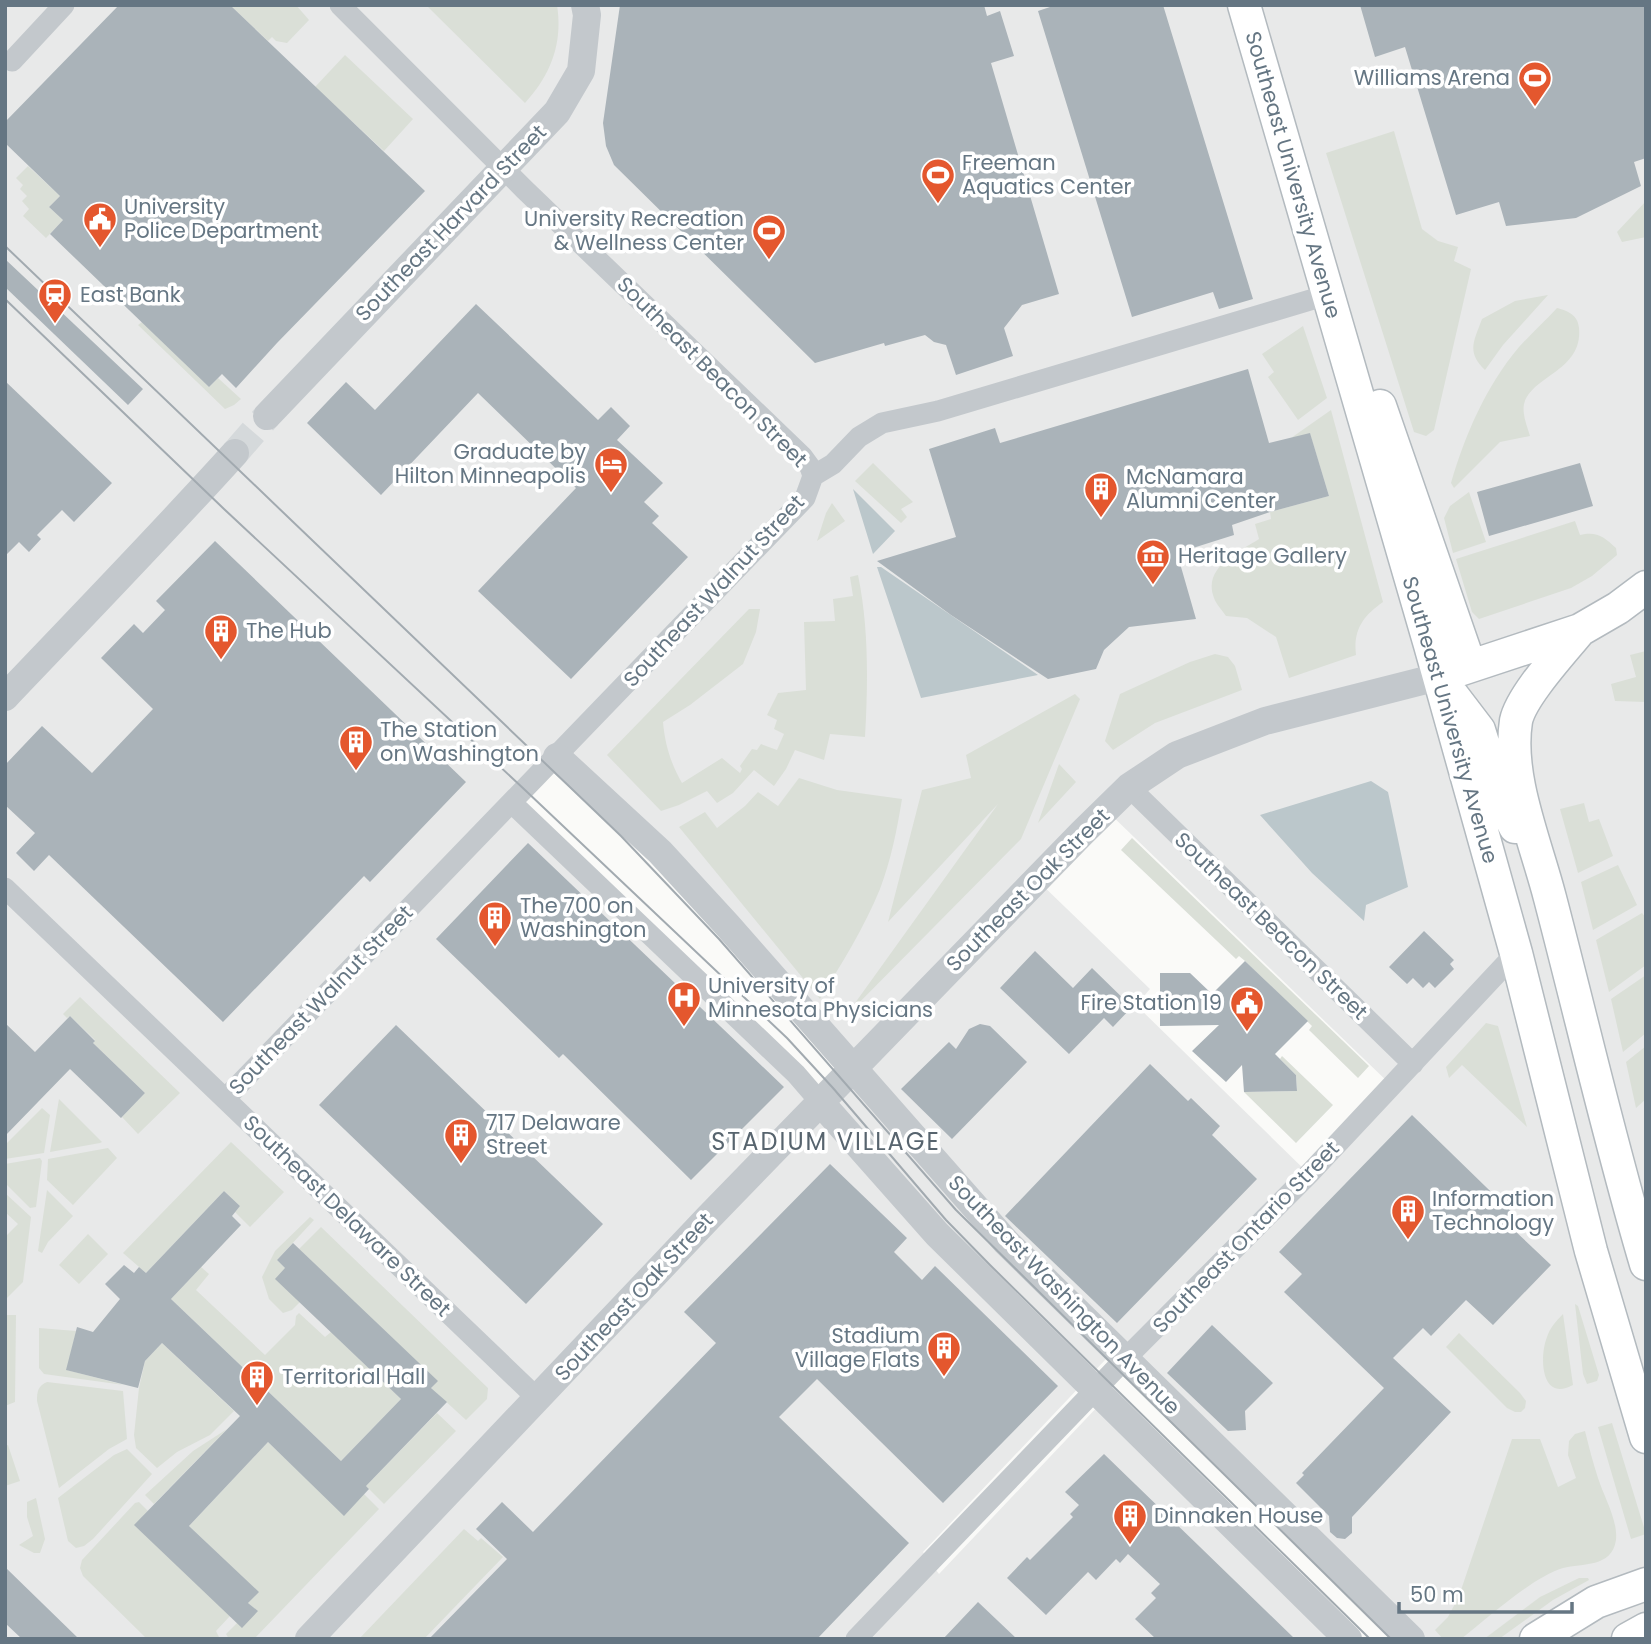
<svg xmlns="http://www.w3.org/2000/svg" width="1651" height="1644" font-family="Poppins,sans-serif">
	<rect width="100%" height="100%" fill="#fafaf8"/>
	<path fill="#e8e9e9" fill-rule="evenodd" d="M5,5H1646V1639H1422L1123,1341L923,1552L939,1574L1101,1403L1342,1639H5ZM557,757L852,1070L821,1103L512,803ZM1106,810L1392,1086L1309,1174L1136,1005L1150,989L1037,880Z"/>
	<path fill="#dadfd7" d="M230,5H296L309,20L287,43L276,41L272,37L268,41Z
		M426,5H557C563,43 551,75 525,103Z
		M345,55L413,119L384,151L315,87Z
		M1394,131L1422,229L1438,241L1458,247L1454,261L1471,269L1434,430L1426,436L1414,432L1326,153Z
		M28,166L60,196L49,207L63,220L46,238L23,216L29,209L22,201L27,196L20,189L23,185L16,178Z
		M1646,201V237L1622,242L1617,232Z
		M1548,295L1503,345L1485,370C1466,352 1474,341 1482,319L1515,301Z
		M1557,308C1568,311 1578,315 1579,328C1583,371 1532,375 1524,404C1522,414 1527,426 1530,436L1500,442L1454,488L1451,483C1465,435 1486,386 1519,347C1531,334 1545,321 1557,308Z
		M142,322L209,387L218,378L241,399L234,405L225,409L138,325Z
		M1303,326L1327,398L1298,420L1268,377L1274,372L1262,354Z
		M1331,410L1383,602C1363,616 1353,630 1356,655L1289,678L1276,637L1247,618L1226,616C1222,610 1216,604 1214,598C1202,567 1239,552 1259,539L1255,524L1271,519L1270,512L1329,496L1310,434L1291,438Z
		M873,463L913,502L901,509L907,517L901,523L855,481Z
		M1469,492L1486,542L1453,553L1444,518L1450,506Z
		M832,503L845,521L817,541L826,513Z
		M1575,521L1580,535C1597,531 1604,537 1616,548L1617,555L1592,576L1571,588L1479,619L1472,612L1456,559Z
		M858,575C869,628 868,683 865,737L830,734L824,760L795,750L786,769L774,786L754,770L733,793L717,803L707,791L679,805L661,811L607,755L749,609H760L756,632L743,664L690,705L663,722C665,745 671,764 682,783L722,758L740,773L742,769L740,766L752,749L757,750L761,744L777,750L784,734L774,729L777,720L767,715L778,693L806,690L804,622L835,621L833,599L853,596L850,577Z
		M1646,651V702L1615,701L1611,684L1636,677L1630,655Z
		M1215,654L1228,657L1235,666L1242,690L1155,723L1113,750L1105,741L1120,694L1190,662Z
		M1075,694L1080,699L1021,839L845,1017L998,804L888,922L922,790L971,778L966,755Z
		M1059,764L1076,782L1038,823Z
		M799,778L837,790L902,799C897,830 891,860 880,889C864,928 842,963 820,999L679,827L705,812L717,828L745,806L758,792L778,806Z
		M1584,803L1589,822L1599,819L1613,856L1578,873L1560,809Z
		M1132,838L1369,1066L1358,1078L1309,1030L1312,1026L1245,961L1239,956L1236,959L1121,850Z
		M1618,865L1637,905L1593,930L1581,882Z
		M1642,913L1646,918V965L1609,992L1596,940Z
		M1646,975V1033L1623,1052L1611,999Z
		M80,997L180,1093L138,1134L122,1117L145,1093L93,1043L95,1040L70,1016L67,1018L63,1014Z
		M1486,1023L1498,1026L1527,1127L1462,1065L1449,1078L1446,1067Z
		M1646,1046V1099L1636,1108L1626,1062Z
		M1282,1056L1333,1105L1296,1143L1244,1092L1297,1091L1296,1075L1280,1059Z
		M59,1099L102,1142L100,1143L50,1152Z
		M42,1108L50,1115L44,1153L5,1159V1145Z
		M231,1142L284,1192L250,1227L235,1212L240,1206L224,1191L146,1273L123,1253Z
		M108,1148L117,1158L73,1205L47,1180L48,1159Z
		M40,1158L42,1161L36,1207L30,1208L5,1183V1164Z
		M47,1190L73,1216L48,1242L42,1253L38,1251Z
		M5,1193L31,1217L23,1282L5,1300V1237L18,1224L5,1212Z
		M310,1217L314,1220L277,1260L285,1268L300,1302L292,1310L283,1313L269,1299L262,1277L275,1251Z
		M321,1227L488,1388L487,1399L466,1420L431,1388L437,1381L299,1249Z
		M88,1234L108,1254L79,1284L59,1265Z
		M201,1267L209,1274L196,1290L265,1355L295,1325L296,1316L299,1313L325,1337L331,1332L401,1399L341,1461L171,1299Z
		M1575,1304L1578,1306L1599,1375L1597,1381L1587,1384L1583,1374Z
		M1563,1314L1573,1385C1541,1403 1539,1357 1547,1337C1550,1328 1556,1321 1563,1314Z
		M5,1315H16L15,1402L5,1406Z
		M39,1328L76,1331L67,1370L124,1385L44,1374L39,1368Z
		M1459,1333L1520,1393L1526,1401L1525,1408L1521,1412H1515L1507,1408L1446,1347Z
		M162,1343L234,1411L210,1435L177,1452L157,1468L136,1448L134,1435L139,1388L145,1361Z
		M47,1382L123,1391L127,1439L109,1449L59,1488L37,1401C37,1391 38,1386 47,1382Z
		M437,1413L456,1431L384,1504L366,1486Z
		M1612,1423L1646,1534L1631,1539L1598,1427Z
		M227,1429L154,1504L145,1495L193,1451Z
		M1585,1431C1589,1447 1593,1463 1598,1478C1604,1497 1618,1520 1616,1540C1612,1568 1582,1563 1563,1568C1531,1578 1488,1618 1461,1639L1442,1638L1435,1630L1448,1617L1459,1596L1512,1439H1540L1558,1487L1576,1478L1568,1455L1569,1441L1575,1434Z
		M268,1442L344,1515L364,1494L379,1509L254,1639H229L226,1634L237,1623L257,1611L248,1603L258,1592L189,1526Z
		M8,1445L20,1481L5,1486V1446Z
		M127,1449L152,1474L93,1539L84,1546L76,1548L68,1541L58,1498L114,1455Z
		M36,1498L45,1539L40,1553H34L19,1545L33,1536L27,1517V1502Z
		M139,1502L148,1511L135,1525L230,1616L216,1631L220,1639H147L83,1576L80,1568L82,1560L135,1503Z
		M464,1529L478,1541L481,1538L503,1557L424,1639H359Z
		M1579,1578H1588L1589,1580L1553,1600L1499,1639H1484L1540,1597Z"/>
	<path fill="#bbc7cb" d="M853,489L895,531L873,554Z
		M877,567H881L1038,675L921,698Z
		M1371,781L1388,792L1408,887L1366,905L1364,921L1312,873L1260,815Z"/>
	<path fill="#aab3b9" d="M119,5H230L425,191L277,343L236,388L222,374L209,387L50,234L63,220L49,207L60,196L5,143V122Z
		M620,5H984L987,16L1000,11L1014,56L991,63L1059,294L1022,305L1004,328L1013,356L956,375L946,345L934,342L925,335L885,346L884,343L815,363L614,165L606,146L603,123Z
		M1056,5H1163L1253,299L1219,309L1213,292L1132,317L1038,11Z
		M1360,5H1646V158L1634,162L1641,186L1576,218L1506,226L1499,202L1456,215L1405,47L1375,57Z
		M5,259L143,389L128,405L5,287Z
		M476,304L598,420L611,407L630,426L617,440L663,483L644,502L659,516L652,523L688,557L571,679L478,591L576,488L478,393L381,495L307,423L346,382L375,410Z
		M1248,369L1269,443L1310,433L1329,496L1270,512L1232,525L1234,535L1177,553L1196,619L1129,627L1104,650L1096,669L1048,679L951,615L877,561L956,537L929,449L995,428L1000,443Z
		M5,381L112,483L74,522L62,510L37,535L41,539L29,552L19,542L5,556Z
		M1580,463L1593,506L1489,536L1477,492Z
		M215,541L466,782L370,882L364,876L223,1022L49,855L34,871L16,853L35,833L5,805V765L42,726L92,773L153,709L101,658L134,624L143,633L165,610L156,601Z
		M528,843L784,1087L691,1180L563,1054L559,1058L436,939Z
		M1424,931L1454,960L1450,964L1454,969L1435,988L1429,982L1423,988L1413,978L1407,984L1389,967Z
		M1035,951L1073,988L1092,968L1132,1007L1113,1027L1104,1018L1069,1054L1000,988Z
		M1245,961L1308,1021L1275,1054L1296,1075L1297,1091L1244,1092L1242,1065L1226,1082L1192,1051L1219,1025L1160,1026V973H1190L1212,994Z
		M70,1016L95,1041L93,1043L145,1093L121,1118L70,1069L5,1136V1023L35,1052Z
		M980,1024L990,1026L1027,1062L952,1139L901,1089L949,1042L956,1049L969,1029Z
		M396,1025L603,1224L526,1304L319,1105Z
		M1150,1064L1188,1101L1191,1098L1220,1126L1212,1135L1257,1179L1117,1323L1005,1216Z
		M1412,1115L1522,1222L1514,1230L1551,1265L1493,1325L1466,1300L1431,1336L1423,1328L1393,1358L1451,1412L1352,1517V1533L1345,1539L1337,1538L1330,1532L1329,1516L1296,1483L1304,1475L1302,1473L1384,1388L1284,1292L1302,1274L1279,1252Z
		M830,1164L907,1238L894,1252L922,1280L935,1266L1058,1386L943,1503L817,1379L779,1417L909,1543L817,1639H429L507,1559L476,1529L502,1502L533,1532L716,1343L684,1312Z
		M224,1191L240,1206L232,1216L241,1225L171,1299L341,1461L401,1399L275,1279L285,1268L277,1260L293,1243L438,1381L431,1388L447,1402L366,1486L369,1489L344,1516L268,1442L189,1526L259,1592L248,1603L258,1611L242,1628L134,1525L240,1416L162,1343L145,1361L138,1388L66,1370L77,1327L93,1332L120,1299L105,1284L124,1265L134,1273L139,1267L146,1273Z
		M1212,1325L1273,1383L1245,1411L1246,1430L1228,1431L1167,1373Z
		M1104,1454L1295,1639H1156L1135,1619L1156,1598L1151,1593L1160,1584L1128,1554L1120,1563L1116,1559L1096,1580L1088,1572L1046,1615L1007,1578L1027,1557L1030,1560L1073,1517L1070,1514L1079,1505L1065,1492Z
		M5,1567L79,1639H22L5,1623Z
		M978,1602L1017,1639H943Z"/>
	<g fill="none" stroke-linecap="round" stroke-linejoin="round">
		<path stroke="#d5d9db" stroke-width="28" stroke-dasharray="28 14" stroke-linecap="butt" d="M235,453L267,416"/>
		<g stroke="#b3babf" stroke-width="35">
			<path id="secondary" d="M1244,5L1430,645L1516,953L1591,1251L1646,1437
				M1380,406L1470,666
				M1580,630C1563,651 1521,696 1516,721C1507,777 1536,843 1550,898C1582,1020 1610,1143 1646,1264
				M1450,673L1580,630L1618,608L1646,587
				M1450,692L1479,730L1501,800L1515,827
				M1536,1639L1596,1602L1646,1584
				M1628,1639L1646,1629"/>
		</g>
		<path stroke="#c3c8cc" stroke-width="21" d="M340,5L525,190L802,456L810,467L813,476
			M12,61L64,5
			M1129,787L1413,1064
			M512,803L796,1074L821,1103
			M5,888L538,1399
			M225,1099L805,498L813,476L833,464L859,437L882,423L938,411L1327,295
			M856,1639L1124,1360L1309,1174L1516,953"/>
		<path stroke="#c3c8cc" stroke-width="28" d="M267,416L557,112L581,71L587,15L585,5
			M5,697C82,616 160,536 235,453
			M557,757L660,852L728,926L1006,1242L1411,1639
			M821,1103L937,1234L1348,1639
			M309,1639L709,1217L1082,833L1129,787L1177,755L1265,721L1438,677"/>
		<use href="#secondary" stroke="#fff" stroke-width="32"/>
		<path stroke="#a2aab0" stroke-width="2" d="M5,246L621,836L719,939L956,1210L1391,1639
			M5,299L224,509L525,790L787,1038L833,1088L946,1220L990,1265L1370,1639"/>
	</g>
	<defs>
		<g id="stadium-pin" transform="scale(1.75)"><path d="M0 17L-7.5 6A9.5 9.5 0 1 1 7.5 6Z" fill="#e4572e" stroke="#fff"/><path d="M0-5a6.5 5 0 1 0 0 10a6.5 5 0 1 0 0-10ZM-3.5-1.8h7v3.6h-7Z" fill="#fff"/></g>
		<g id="civic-pin" transform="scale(1.75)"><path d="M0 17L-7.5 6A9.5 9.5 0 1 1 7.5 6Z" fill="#e4572e" stroke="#fff"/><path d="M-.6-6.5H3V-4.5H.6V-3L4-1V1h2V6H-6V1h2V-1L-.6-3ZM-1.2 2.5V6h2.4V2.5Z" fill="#fff"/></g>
		<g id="station-pin" transform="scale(1.75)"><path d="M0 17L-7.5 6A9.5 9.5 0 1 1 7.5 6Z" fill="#e4572e" stroke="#fff"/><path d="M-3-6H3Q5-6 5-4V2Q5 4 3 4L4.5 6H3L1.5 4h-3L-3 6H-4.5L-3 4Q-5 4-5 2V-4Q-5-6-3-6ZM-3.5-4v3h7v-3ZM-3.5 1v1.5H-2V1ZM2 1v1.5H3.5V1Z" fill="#fff"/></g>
		<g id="hotel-pin" transform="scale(1.75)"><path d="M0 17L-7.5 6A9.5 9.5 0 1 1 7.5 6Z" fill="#e4572e" stroke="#fff"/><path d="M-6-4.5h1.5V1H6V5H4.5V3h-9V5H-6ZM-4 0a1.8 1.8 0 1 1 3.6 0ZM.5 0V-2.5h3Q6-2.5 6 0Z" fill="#fff"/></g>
		<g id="building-pin" transform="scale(1.75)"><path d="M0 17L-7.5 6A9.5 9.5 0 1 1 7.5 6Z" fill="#e4572e" stroke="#fff"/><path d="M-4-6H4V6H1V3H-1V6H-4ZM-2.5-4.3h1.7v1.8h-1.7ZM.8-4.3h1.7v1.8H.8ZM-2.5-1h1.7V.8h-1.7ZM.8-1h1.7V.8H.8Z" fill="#fff"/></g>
		<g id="museum-pin" transform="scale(1.75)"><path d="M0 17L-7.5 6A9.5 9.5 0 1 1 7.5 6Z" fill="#e4572e" stroke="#fff"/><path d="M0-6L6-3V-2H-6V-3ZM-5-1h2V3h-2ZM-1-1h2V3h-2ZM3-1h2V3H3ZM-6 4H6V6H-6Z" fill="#fff"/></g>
		<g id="hospital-pin" transform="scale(1.75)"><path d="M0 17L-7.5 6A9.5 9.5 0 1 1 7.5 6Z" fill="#e4572e" stroke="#fff"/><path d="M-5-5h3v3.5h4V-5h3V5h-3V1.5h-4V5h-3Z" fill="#fff"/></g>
	</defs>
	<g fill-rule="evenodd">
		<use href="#stadium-pin" x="1535" y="78"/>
		<use href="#stadium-pin" x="938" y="175"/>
		<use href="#civic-pin" x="100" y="219"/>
		<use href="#stadium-pin" x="769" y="231"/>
		<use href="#station-pin" x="55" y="295"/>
		<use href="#hotel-pin" x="611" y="464"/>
		<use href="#building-pin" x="1101" y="489"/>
		<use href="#museum-pin" x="1153" y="556"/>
		<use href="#building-pin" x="221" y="631"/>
		<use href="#building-pin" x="356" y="742"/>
		<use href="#building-pin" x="495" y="918"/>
		<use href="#hospital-pin" x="684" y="998"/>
		<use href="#civic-pin" x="1247" y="1003"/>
		<use href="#building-pin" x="461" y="1135"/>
		<use href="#building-pin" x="1408" y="1211"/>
		<use href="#building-pin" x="944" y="1348"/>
		<use href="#building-pin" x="257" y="1377"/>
		<use href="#building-pin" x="1130" y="1516"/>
	</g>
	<g text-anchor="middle" stroke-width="7" stroke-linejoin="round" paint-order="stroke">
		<g font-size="21" fill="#657683" stroke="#fff" text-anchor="start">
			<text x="1510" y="85" text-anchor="end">Williams Arena</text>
			<text x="962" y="170">Freeman<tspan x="962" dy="24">Aquatics Center</tspan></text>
			<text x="124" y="214">University<tspan x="124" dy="24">Police Department</tspan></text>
			<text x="744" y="226" text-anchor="end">University Recreation<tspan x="744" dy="24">&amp; Wellness Center</tspan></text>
			<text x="80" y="302">East Bank</text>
			<text x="586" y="459" text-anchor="end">Graduate by<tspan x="586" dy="24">Hilton Minneapolis</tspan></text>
			<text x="1126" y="484">McNamara<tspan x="1126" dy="24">Alumni Center</tspan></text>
			<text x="1178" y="563">Heritage Gallery</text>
			<text x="246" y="638">The Hub</text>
			<text x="380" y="737">The Station<tspan x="380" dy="24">on Washington</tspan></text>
			<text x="520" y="913">The 700 on<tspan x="520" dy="24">Washington</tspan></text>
			<text x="708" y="993">University of<tspan x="708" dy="24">Minnesota Physicians</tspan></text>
			<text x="1222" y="1010" text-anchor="end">Fire Station 19</text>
			<text x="486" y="1130">717 Delaware<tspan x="486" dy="24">Street</tspan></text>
			<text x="1432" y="1206">Information<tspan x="1432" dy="24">Technology</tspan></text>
			<text x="920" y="1343" text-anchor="end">Stadium<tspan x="920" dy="24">Village Flats</tspan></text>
			<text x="282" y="1384">Territorial Hall</text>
			<text x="1154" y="1523">Dinnaken House</text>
		</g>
		<g font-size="21" fill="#657683" stroke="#fff">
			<text transform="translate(1293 175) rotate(74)" y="7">Southeast University Avenue</text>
			<text transform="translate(451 223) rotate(-46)" y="7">Southeast Harvard Street</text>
			<text transform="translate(712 372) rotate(45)" y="7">Southeast Beacon Street</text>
			<text transform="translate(714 591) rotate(-47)" y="7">Southeast Walnut Street</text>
			<text transform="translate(1450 720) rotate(74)" y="7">Southeast University Avenue</text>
			<text transform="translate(1028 890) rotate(-45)" y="7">Southeast Oak Street</text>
			<text transform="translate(1271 926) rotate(44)" y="7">Southeast Beacon Street</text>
			<text transform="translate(321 1000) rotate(-46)" y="7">Southeast Walnut Street</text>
			<text transform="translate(347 1216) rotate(44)" y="7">Southeast Delaware Street</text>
			<text transform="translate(1246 1237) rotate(-46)" y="7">Southeast Ontario Street</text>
			<text transform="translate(1064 1295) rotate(46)" y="7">Southeast Washington Avenue</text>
			<text transform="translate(634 1297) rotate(-47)" y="7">Southeast Oak Street</text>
		</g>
		<g font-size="24" letter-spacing="2" fill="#57646e" stroke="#fff">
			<text x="826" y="1150">STADIUM VILLAGE</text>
		</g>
	</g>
	<rect width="1651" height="1644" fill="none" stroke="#657683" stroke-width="14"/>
	<path d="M1399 1602v10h173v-10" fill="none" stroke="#657683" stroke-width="3.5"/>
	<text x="1410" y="1602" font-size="21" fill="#657683" stroke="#ffffff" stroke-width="5" paint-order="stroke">50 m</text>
</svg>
